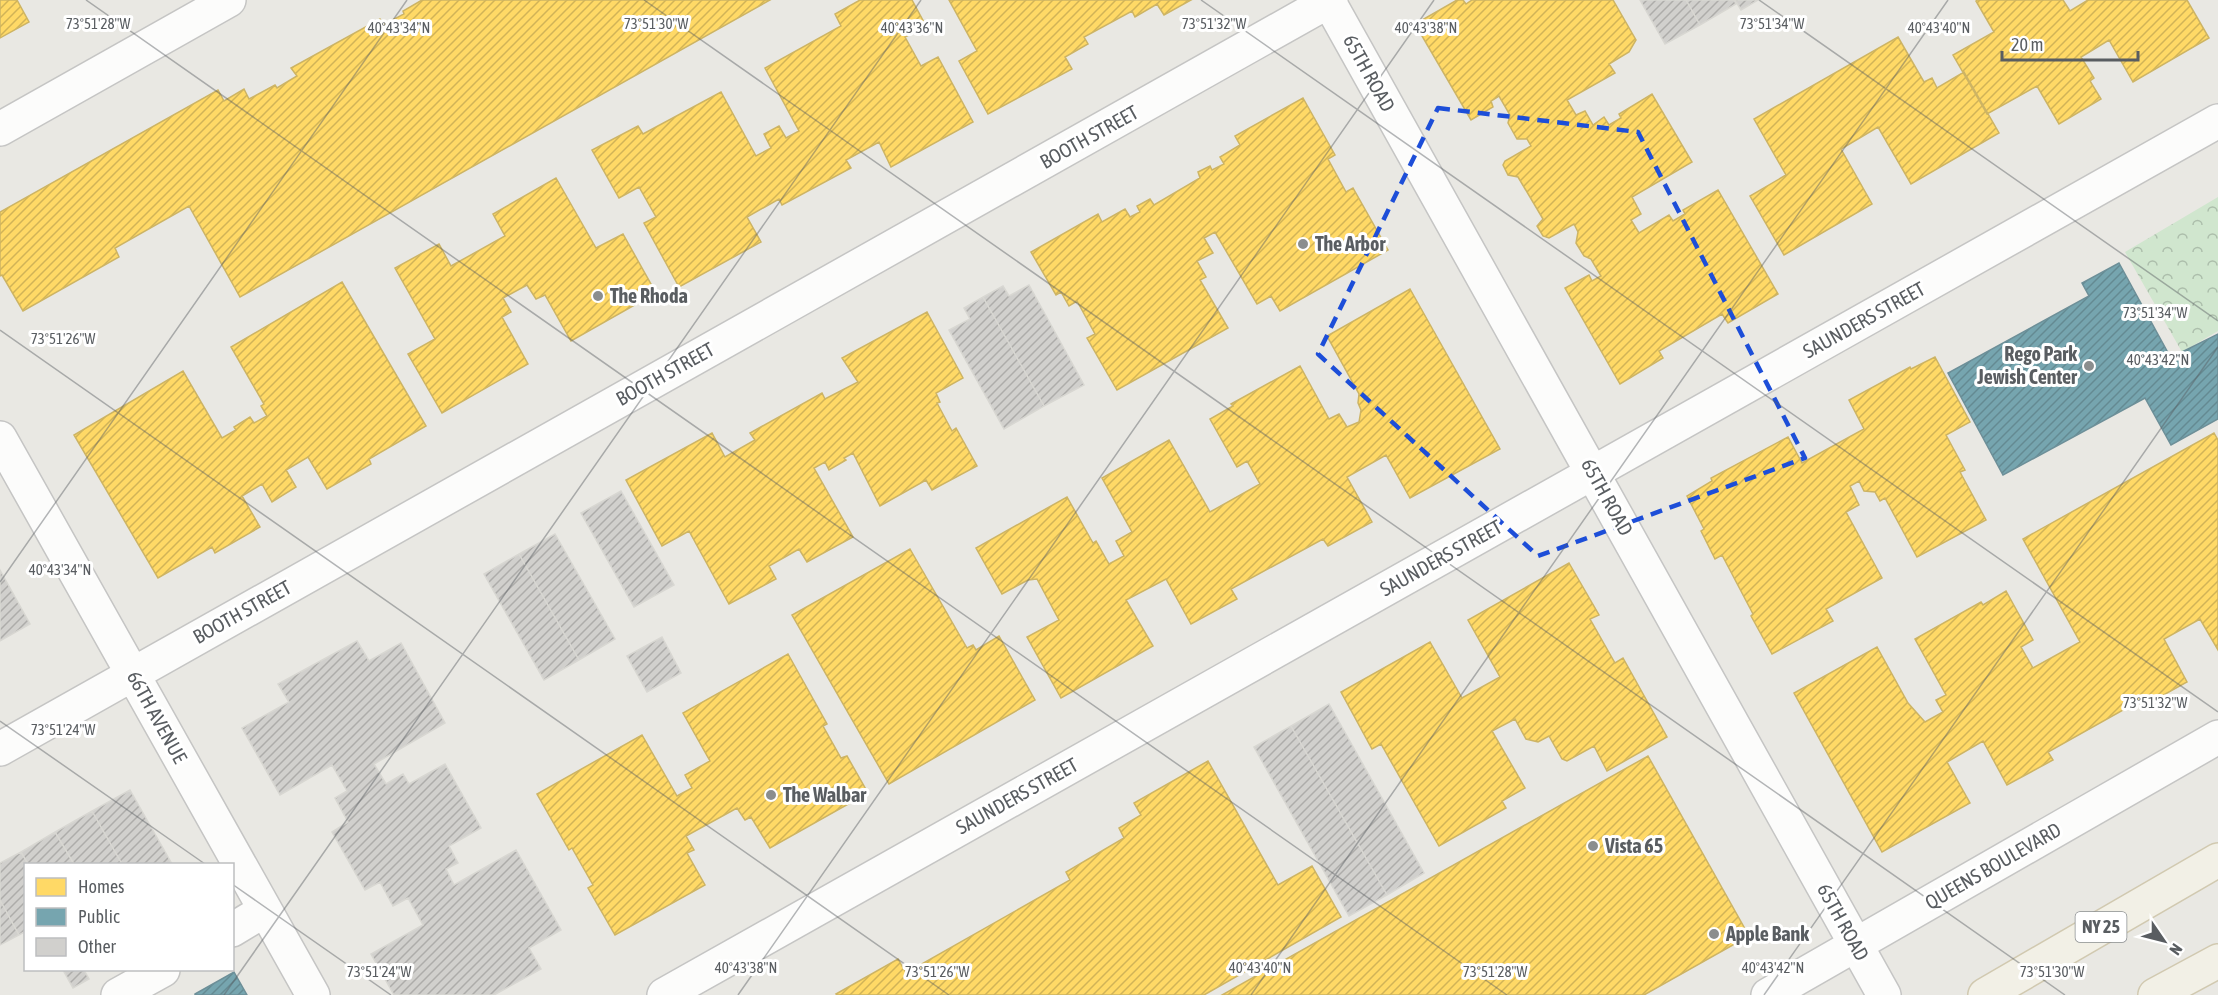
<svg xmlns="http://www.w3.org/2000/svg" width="2218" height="995" font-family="'Asap Condensed',sans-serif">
	<defs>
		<pattern id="forest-crowns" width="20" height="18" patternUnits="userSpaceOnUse" patternTransform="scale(1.5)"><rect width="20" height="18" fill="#d0e6ce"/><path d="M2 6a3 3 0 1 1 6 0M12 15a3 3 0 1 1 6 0" fill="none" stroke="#acbeab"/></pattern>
		<pattern id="homes-hatch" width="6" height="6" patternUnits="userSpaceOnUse" patternTransform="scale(1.5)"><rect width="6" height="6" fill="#ffd966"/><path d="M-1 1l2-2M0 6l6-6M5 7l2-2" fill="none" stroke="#d1b357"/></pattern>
		<pattern id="public-hatch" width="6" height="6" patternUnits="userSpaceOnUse" patternTransform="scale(1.5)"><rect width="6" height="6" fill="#76a5af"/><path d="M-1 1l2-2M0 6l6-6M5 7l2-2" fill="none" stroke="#648a92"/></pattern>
		<pattern id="building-hatch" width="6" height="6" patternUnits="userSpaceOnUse" patternTransform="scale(1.5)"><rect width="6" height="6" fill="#d1d0cd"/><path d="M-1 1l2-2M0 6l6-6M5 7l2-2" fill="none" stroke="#adacaa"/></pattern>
	</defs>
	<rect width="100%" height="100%" fill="#e9e8e3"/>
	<path fill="url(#forest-crowns)" d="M2218,197V331L2182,352L2125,252Z"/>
	<path fill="url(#homes-hatch)" stroke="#cdb464" stroke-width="1.5" d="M0,0H17L29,22L0,38Z
		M422,0H770L240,297L189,206L115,248L119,257L23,311L2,275L0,276V212L218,90L224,101L244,89L249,99L275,85L277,88L297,76L291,68L380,19L383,25L404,14L403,11Z
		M860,0H912L926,26L905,37L921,66L938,57L973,122L891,167L879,142L846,160L851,168L782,205L779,199L747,217L761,242L679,287L644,223L656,217L639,187L619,198L592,150L638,126L643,134L721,92L756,156L771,148L764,134L779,126L786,138L799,131L765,68L841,26L835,14Z
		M949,0H1191L1164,15L1157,4L1135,17L1132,11L1084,37L1088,44L1065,57L1072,69L988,114L959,61L977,51Z
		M1457,0H1463L1466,4L1472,0H1613L1636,40L1629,52L1609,64L1615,73L1567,100L1576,115L1585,111L1593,125L1604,117L1609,125L1621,118L1619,114L1652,94L1692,162L1632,197L1641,214L1631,220L1639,233L1669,215L1673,221L1685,214L1683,210L1718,190L1778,294L1728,323L1722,314L1659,351L1663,358L1620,384L1565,288L1589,275L1592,281L1601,276L1591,259L1584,256L1576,243L1578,232L1574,224L1549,238L1543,236L1537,226L1543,219L1518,177L1508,175L1503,165L1505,161L1531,146L1527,139H1517L1508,123L1510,115L1499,96L1491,101L1493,107L1471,120L1415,24Z
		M1977,0H2063L2070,11L2088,0H2187L2209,38L2133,82L2109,40L2081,57L2094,78L2090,81L2101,99L2059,124L2037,86L1987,114L1953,55L1994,32L1976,1Z
		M1898,37L1924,82L1932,78L1937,88L1964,72L1999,133L1911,184L1878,127L1841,149L1872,204L1784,255L1750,196L1786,175L1754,119Z
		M1303,98L1335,155L1328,159L1346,192L1353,188L1388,250L1280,311L1271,296L1257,304L1215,232L1204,238L1213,253L1197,261L1206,277L1200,280L1228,328L1117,390L1087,338L1095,334L1077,301L1069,306L1061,292L1056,295L1031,252L1098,214L1102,222L1125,209L1130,217L1140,212L1137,206L1150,199L1154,205L1200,178L1198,172L1210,166L1212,170L1224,164L1220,157L1240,145L1235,136Z
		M556,178L596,248L623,234L656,293L571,341L545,295L536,299L527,285L503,298L511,312L502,317L528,364L442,413L408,354L435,339L395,268L439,244L451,266L505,236L493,214Z
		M342,282L426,426L369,459L371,464L327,489L308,457L286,470L296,487L272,502L262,484L242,496L260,527L215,553L212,547L158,578L74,435L183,371L222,438L236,430L234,427L250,417L254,423L267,416L261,406L264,404L231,347Z
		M1410,289L1500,449L1410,498L1386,455L1347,477L1372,522L1328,546L1323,539L1231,589L1237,599L1191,624L1166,579L1126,600L1153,646L1061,698L1027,637L1059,620L1037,579L1028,580L1002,594L976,548L1067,497L1093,543L1096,541L1109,564L1124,556L1116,541L1132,532L1102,478L1169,440L1210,512L1260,484L1247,461L1237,467L1210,419L1233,406L1231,404L1300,366L1329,419L1339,414L1347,427L1359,422L1361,410L1358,403L1359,394L1327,336Z
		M927,312L963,378L936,393L940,402L937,403L952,431L956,428L977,466L932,490L926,480L880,506L853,453L844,458L846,460L829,470L825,462L814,468L853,537L807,562L799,549L769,566L776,579L729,604L689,531L662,546L626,480L712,433L725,457L755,440L750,433L822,393L825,399L858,382L842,358Z
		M1935,357L1970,422L1946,435L1965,470L1960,472L1986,520L1917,557L1885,498L1880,501L1875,492L1864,491L1859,481L1850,486L1859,505L1846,512L1882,578L1826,609L1833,621L1772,654L1751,616L1753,614L1722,555L1715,559L1701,531L1704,529L1687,496L1712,481L1711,478L1788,437L1802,463L1864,429L1849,400L1910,367L1911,369Z
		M2214,433L2218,440V650L2200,619L2164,639L2187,682L2142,707L2139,701L2048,752L2053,760L2007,785L1983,741L1947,762L1970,803L1882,852L1794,693L1877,647L1908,703L1925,722L1943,712L1936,700L1946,695L1915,639L1981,602L1983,605L2006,591L2033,640L2021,647L2033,668L2080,642L2023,539Z
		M910,549L967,648L973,645L976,650L999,636L1035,700L889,784L792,615Z
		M1569,563L1599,615L1590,619L1615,663L1623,658L1667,737L1607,771L1594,746L1567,761L1562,759L1549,736L1538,742L1526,739L1515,719L1492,731L1525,788L1502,801L1506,808L1439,846L1381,744L1372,749L1341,692L1430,642L1462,698L1500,677L1468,620Z
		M788,654L827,724L823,726L841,758L847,756L868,793L770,848L751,817L745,820L737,808L686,836L694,850L687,853L705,885L615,935L588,888L593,885L572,848L569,850L537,794L642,735L677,796L692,788L685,775L710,761L683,713Z
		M1648,756L1749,936L1644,995H1222Z
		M1208,761L1278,885L1312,866L1341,917L1204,995H837L836,994L898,959L906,973L1070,880L1066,872L1124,838L1119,828L1141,815L1134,803Z"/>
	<path fill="url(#public-hatch)" stroke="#6d8f98" stroke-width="1.5" d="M2119,263L2172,360L2182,352L2218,334V419L2171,445L2145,398L2003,475L1948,373L2089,296L2082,283Z
		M234,972L247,995H195V994Z"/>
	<path fill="url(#building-hatch)" stroke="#d8d7d2" stroke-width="1.5" d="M1640,0H1686L1700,25L1665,44Z
		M1686,0H1734L1736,4L1700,25Z
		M1735,0H1758L1741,10Z
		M1029,285L1084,385L1044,406L983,297L1003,286L1009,296Z
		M983,297L1044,406L1004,429L949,330L970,319L964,308Z
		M621,491L674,585L634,607L581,513Z
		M555,534L615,639L579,660L519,554Z
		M519,554L579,660L544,680L484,574Z
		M0,570L30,624L0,641Z
		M662,637L681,673L647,692L627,656Z
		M357,641L369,661L401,643L445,723L374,764L386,784L403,774L409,784L445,764L481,828L449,846L458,863L446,869L454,885L516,850L561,930L529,948L541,969L494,995H394L371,954L423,925L408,898L393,906L380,882L365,890L332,832L348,822L335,798L347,791L332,765L280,795L242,728L289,702L278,684Z
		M1329,704L1424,873L1387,895L1291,726Z
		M1291,726L1387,895L1349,916L1254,747Z
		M130,790L172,864H122L92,811Z
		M92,811L122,864H74L55,832Z
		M55,832L74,864H28L21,852Z
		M21,852L28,864H26V931L19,935L0,900V863Z
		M0,900L19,935L0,945Z
		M63,970H84L89,979L73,988Z"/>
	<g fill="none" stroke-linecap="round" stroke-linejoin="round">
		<g stroke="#c5c5c4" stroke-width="36">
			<path id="minor" d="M1328,0L1884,995
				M0,129L229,0
				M0,438L313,995
				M0,749L1331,0
				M232,930L265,910
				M118,995L163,970
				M664,995L2218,121
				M1768,995L2218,737"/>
		</g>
		<g stroke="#d1c9b0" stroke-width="36">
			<path id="major" d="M1985,995L2218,860
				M2155,995L2218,961"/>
		</g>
		<use href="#minor" stroke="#fcfcfb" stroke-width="33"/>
		<use href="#major" stroke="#f2f0e6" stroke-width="33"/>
	</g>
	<path fill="none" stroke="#1d4ed8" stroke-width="4.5" stroke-dasharray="12 8" stroke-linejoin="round" d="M1438,108L1638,132L1805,458L1538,556L1318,354Z"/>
	<path fill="none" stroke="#595d61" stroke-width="1.5" stroke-opacity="0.45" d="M86,0L1507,995M644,0L2065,995M1201,0L2218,712M1759,0L2218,321M0,330L949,995M0,582L407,0M0,721L205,864M232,884L391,995M224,995L921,0M738,995L1434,0M1251,995L1948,0M1764,995L2218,347"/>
	<g fill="#8b8e8e" stroke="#fff" stroke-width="2">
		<circle cx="1303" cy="244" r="6"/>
		<circle cx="598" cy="296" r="6"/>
		<circle cx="2089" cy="366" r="6"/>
		<circle cx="771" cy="795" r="6"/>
		<circle cx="1593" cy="846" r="6"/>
		<circle cx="1714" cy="934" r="6"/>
	</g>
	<g text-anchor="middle" stroke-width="6" stroke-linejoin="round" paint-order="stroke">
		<rect fill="#fff" stroke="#8b8e90" stroke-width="1.5" x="2075.5" y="912" width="51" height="30" rx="4.5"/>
		<g font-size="18" font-weight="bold" fill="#595d61">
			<text x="2101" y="933">NY 25</text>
		</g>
		<g font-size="20" fill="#595d61" stroke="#fff">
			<text transform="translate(1369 73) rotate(61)" y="7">65TH ROAD</text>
			<text transform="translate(1089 137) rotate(-29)" y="7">BOOTH STREET</text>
			<text transform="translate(1864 320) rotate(-29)" y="7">SAUNDERS STREET</text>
			<text transform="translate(665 374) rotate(-29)" y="7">BOOTH STREET</text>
			<text transform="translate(1607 497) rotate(61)" y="7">65TH ROAD</text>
			<text transform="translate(1441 558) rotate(-29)" y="7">SAUNDERS STREET</text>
			<text transform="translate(242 612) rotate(-29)" y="7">BOOTH STREET</text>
			<text transform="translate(157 717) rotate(61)" y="7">66TH AVENUE</text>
			<text transform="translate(1017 796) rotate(-29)" y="7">SAUNDERS STREET</text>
			<text transform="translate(1993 866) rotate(-30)" y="7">QUEENS BOULEVARD</text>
			<text transform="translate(1843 922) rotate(61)" y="7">65TH ROAD</text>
		</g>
		<g font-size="20" font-weight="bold" fill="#595d61" stroke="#fff" text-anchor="start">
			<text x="1315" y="251">The Arbor</text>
			<text x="610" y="303">The Rhoda</text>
			<text x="2077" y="361" text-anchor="end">Rego Park<tspan x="2077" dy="23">Jewish Center</tspan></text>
			<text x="783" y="802">The Walbar</text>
			<text x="1605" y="853">Vista 65</text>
			<text x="1726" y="941">Apple Bank</text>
		</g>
	</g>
	<g font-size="15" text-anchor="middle" fill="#595d61" stroke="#fff" stroke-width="6" stroke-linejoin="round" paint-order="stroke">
		<text x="98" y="29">73°51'28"W</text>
		<text x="656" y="29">73°51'30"W</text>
		<text x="1214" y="29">73°51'32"W</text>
		<text x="1772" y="29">73°51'34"W</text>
		<text x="399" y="33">40°43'34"N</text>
		<text x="912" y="33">40°43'36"N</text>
		<text x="1426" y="33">40°43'38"N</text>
		<text x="1939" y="33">40°43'40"N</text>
		<text x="2155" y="318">73°51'34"W</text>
		<text x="63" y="344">73°51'26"W</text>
		<text x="2158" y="365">40°43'42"N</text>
		<text x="60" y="575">40°43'34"N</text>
		<text x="2155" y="708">73°51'32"W</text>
		<text x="63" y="735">73°51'24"W</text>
		<text x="746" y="973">40°43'38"N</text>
		<text x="1260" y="973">40°43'40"N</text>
		<text x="1773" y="973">40°43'42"N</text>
		<text x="379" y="977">73°51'24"W</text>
		<text x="937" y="977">73°51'26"W</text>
		<text x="1495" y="977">73°51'28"W</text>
		<text x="2052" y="977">73°51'30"W</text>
	</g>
	<rect x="24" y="863" width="210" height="108" fill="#ffffff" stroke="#bdbec0" stroke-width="1.5"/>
	<rect x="36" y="878" width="30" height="18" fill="#ffd966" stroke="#bdbec0" stroke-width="1.5"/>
	<text x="78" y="893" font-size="18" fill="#595d61">Homes</text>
	<rect x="36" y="908" width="30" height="18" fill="#76a5af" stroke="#bdbec0" stroke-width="1.5"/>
	<text x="78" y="923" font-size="18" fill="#595d61">Public</text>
	<rect x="36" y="938" width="30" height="18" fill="#d1d0cd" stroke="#bdbec0" stroke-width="1.5"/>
	<text x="78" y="953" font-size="18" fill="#595d61">Other</text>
	<g transform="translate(2164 941) rotate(125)" stroke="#ffffff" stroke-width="4.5" paint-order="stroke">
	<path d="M0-4.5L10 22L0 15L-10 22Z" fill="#595d61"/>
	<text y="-9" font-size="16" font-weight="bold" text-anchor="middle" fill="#595d61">N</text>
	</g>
	<path d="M2002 51v9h136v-9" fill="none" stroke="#595d61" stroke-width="3"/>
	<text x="2011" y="51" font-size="18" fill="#595d61" stroke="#ffffff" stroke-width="4.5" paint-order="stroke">20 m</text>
</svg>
